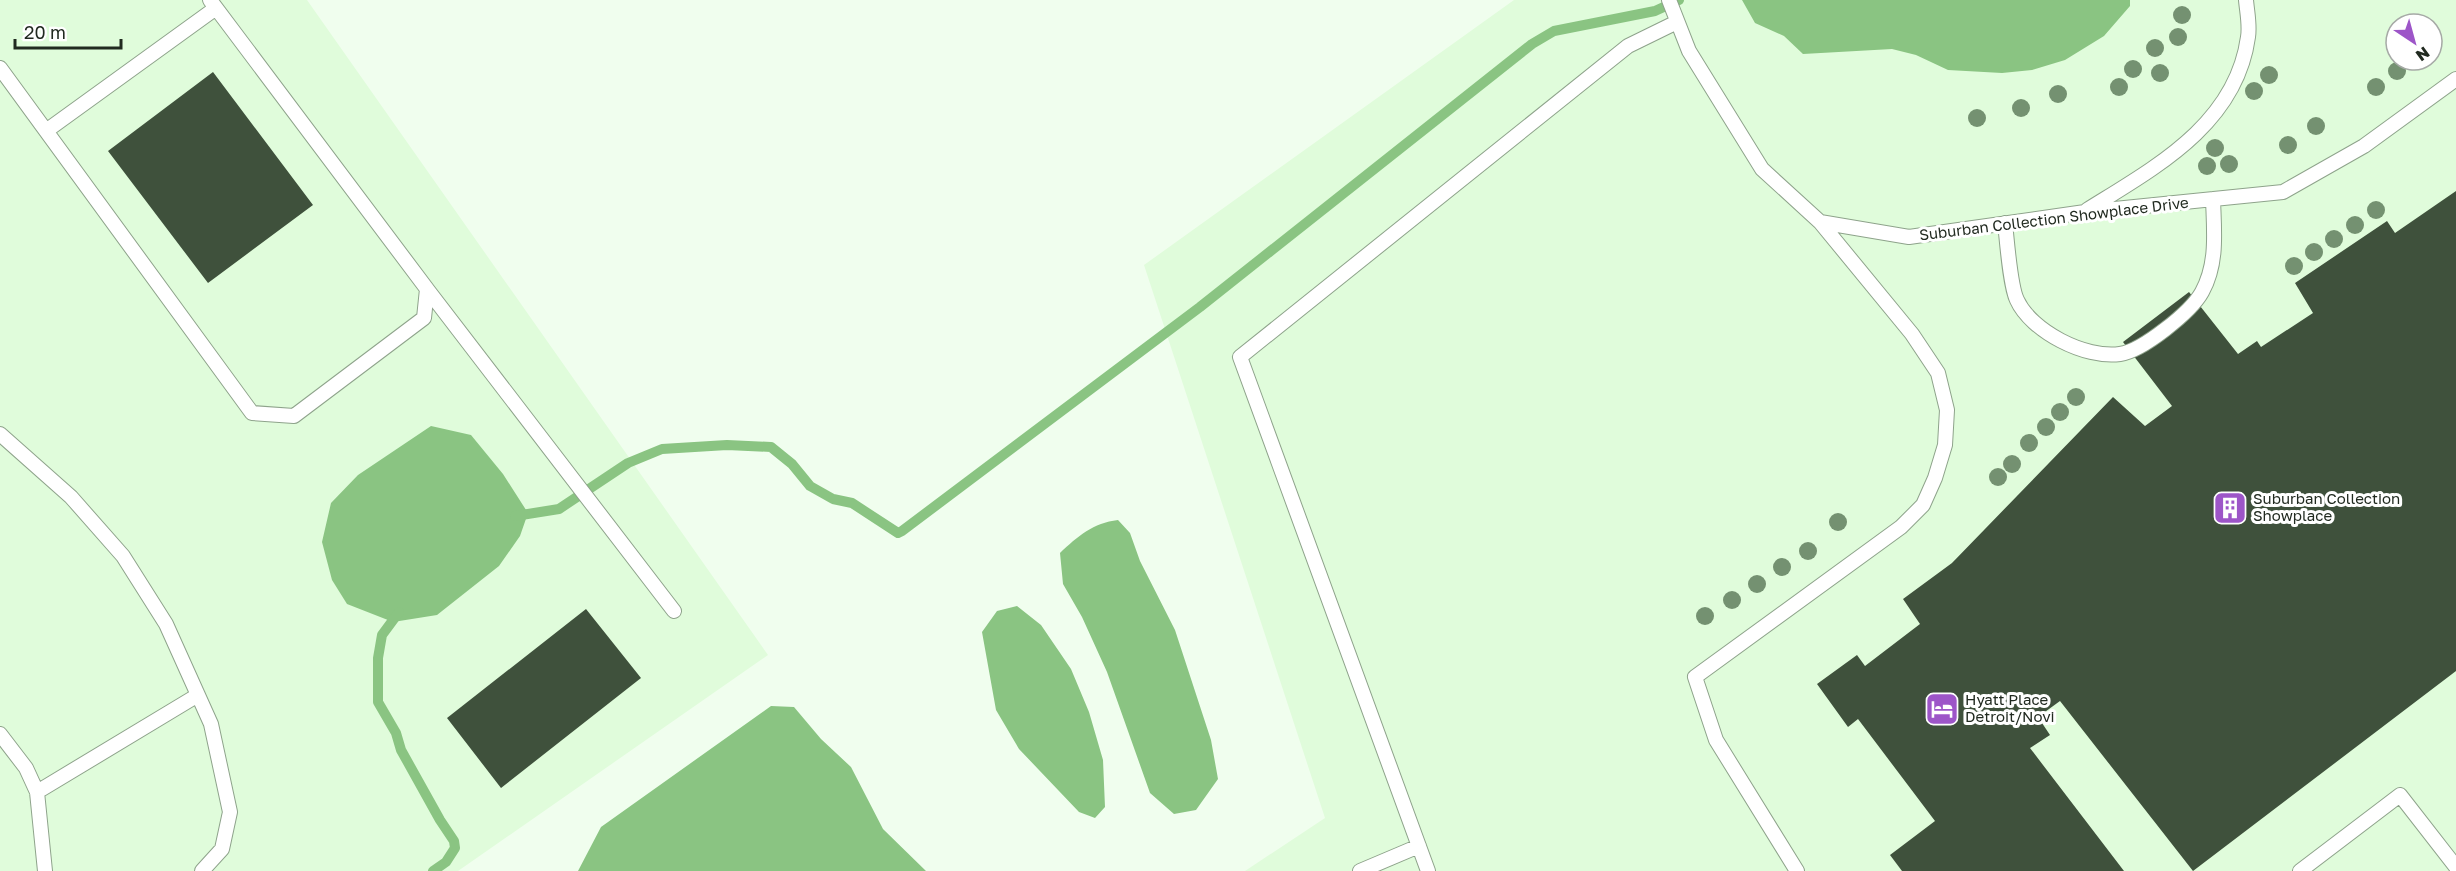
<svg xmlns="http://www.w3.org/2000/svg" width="2456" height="871" font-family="'Golos Text',sans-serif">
	<rect width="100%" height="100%" fill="#f0feee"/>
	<path fill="#e0fcdb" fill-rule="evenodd" d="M0,0H307L768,655L458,871H0Z
		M1514,0H2456V871H1245L1325,818L1144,265ZM2396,24H2432V60H2396Z"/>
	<path fill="#8ac482" d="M1742,0H2130V6L2104,36L2065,60L2032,70L2002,73L1948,70L1916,55L1892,49L1803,54L1784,36L1755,23Z
		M431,426L471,435L503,474L528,513L520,536L499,566L437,615L393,622L347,604L332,580L322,542L331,503L358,475Z
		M1118,520L1130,533L1140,561L1175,630L1211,740L1218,779L1196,810L1174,814L1150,793L1107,672L1082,617L1063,584L1060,553C1078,536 1093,523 1118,520Z
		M1017,606L1041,625L1071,669L1089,712L1103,760L1105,807L1095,818L1079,812L1019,749L996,710L982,632L997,611Z
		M771,706L794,707L821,739L851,767L883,829L926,871H578L601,827Z"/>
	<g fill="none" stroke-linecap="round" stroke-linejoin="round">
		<path stroke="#8ac482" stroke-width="10" d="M515,516L559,509L628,463L662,449L727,445L771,447L792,464L810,486L833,499L852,503L898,533L902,531L1200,307L1532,44L1554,31L1655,11L1679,0
			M399,612L382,635L378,658V702L396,733L401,750L440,820L454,841L455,848L446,862L433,871"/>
	</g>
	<path fill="#3f513c" d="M213,72L313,205L208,283L108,151Z
		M2456,191V671L2193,871L2060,701L2038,717L2050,735L2030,748L2124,871H1902L1890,855L1935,821L1858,719L1848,727L1817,684L1857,655L1865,666L1920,624L1903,599L1952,563L2113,397L2145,426L2172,406L2123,342L2189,292L2238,354L2257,341L2261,347L2313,313L2295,283L2387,221L2395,233Z
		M586,609L641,678L501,788L447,718Z"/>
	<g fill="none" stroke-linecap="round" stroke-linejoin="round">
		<g stroke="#8ea38b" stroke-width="16">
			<path id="lane" d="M1669,0L1689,51L1762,169L1820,222L1909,237L2085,212L2283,192L2364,146L2456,79
				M0,68L252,413L294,416L424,318L427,289L210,0
				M46,131L216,8
				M2087,210C2154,168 2236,125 2248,37C2250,25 2247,12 2246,0
				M2005,223C2007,240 2010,286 2017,300C2031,331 2085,359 2120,354C2142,351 2191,312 2202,292C2218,263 2214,231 2213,199
				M427,289L674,611
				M0,434L71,497L123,556L166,624L211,724L230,812L222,849L202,871
				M0,734L26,768L37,792L45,871
				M37,792L198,695
				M1360,871L1419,846
				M1428,871L1240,357L1628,46L1677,22
				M1797,871L1716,740L1695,677L1901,527L1923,505L1935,478L1945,445L1947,410L1938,373L1912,334L1820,222
				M2300,871L2400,795L2456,867"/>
		</g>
		<use href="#lane" stroke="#fff" stroke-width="14"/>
	</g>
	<g fill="#749171">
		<circle cx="2182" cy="15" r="9"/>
		<circle cx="2178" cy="37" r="9"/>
		<circle cx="2155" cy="48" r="9"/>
		<circle cx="2133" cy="69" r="9"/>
		<circle cx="2397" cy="71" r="9"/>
		<circle cx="2160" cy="73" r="9"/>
		<circle cx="2269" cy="75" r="9"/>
		<circle cx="2119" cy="87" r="9"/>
		<circle cx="2376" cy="87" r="9"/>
		<circle cx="2254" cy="91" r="9"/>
		<circle cx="2058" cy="94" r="9"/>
		<circle cx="2021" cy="108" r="9"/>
		<circle cx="1977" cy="118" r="9"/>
		<circle cx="2316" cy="126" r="9"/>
		<circle cx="2288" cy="145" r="9"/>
		<circle cx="2215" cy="148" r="9"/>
		<circle cx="2229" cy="164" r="9"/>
		<circle cx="2207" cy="166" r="9"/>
		<circle cx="2376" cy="210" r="9"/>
		<circle cx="2355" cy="225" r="9"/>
		<circle cx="2334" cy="239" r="9"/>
		<circle cx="2314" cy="252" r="9"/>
		<circle cx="2294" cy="266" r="9"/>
		<circle cx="2076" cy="397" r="9"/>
		<circle cx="2060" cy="412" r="9"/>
		<circle cx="2046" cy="427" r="9"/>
		<circle cx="2029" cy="443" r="9"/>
		<circle cx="2012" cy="464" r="9"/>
		<circle cx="1998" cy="477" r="9"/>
		<circle cx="1838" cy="522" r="9"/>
		<circle cx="1808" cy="551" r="9"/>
		<circle cx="1782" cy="567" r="9"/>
		<circle cx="1757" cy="584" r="9"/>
		<circle cx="1732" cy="600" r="9"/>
		<circle cx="1705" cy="616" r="9"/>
	</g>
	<defs>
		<g id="building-square" transform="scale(1.725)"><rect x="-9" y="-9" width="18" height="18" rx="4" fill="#9d55c8" stroke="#fff"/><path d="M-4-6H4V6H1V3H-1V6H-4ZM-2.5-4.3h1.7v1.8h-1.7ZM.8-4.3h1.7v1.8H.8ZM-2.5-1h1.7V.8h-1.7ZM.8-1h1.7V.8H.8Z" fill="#fff"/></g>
		<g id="hotel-square" transform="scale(1.725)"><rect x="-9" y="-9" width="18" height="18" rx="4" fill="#9d55c8" stroke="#fff"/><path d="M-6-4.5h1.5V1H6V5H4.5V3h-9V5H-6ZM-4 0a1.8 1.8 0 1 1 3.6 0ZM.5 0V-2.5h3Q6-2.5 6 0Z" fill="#fff"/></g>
	</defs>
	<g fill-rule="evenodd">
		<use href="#building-square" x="2230" y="508"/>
		<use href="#hotel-square" x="1942" y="709"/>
	</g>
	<g text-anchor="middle" stroke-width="6" stroke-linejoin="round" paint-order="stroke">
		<g font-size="15" fill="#212a20" stroke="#fff">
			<text transform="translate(2054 219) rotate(-7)" y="5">Suburban Collection Showplace Drive</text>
		</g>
		<g font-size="15" fill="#212a20" stroke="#fff" text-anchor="start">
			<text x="2253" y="504">Suburban Collection<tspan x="2253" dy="17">Showplace</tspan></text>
			<text x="1965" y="705">Hyatt Place<tspan x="1965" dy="17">Detroit/Novi</tspan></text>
		</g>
	</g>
	<g transform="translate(2414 42) rotate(144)"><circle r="28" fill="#ffffff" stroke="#a6aaa6" stroke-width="1.5"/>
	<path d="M0-4.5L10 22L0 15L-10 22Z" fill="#9d55c8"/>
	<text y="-9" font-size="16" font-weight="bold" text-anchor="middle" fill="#212a20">N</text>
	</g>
	<path d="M15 39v9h106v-9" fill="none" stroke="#212a20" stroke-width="3"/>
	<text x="24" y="39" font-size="18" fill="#212a20" stroke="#ffffff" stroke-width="4.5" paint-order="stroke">20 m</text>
</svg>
